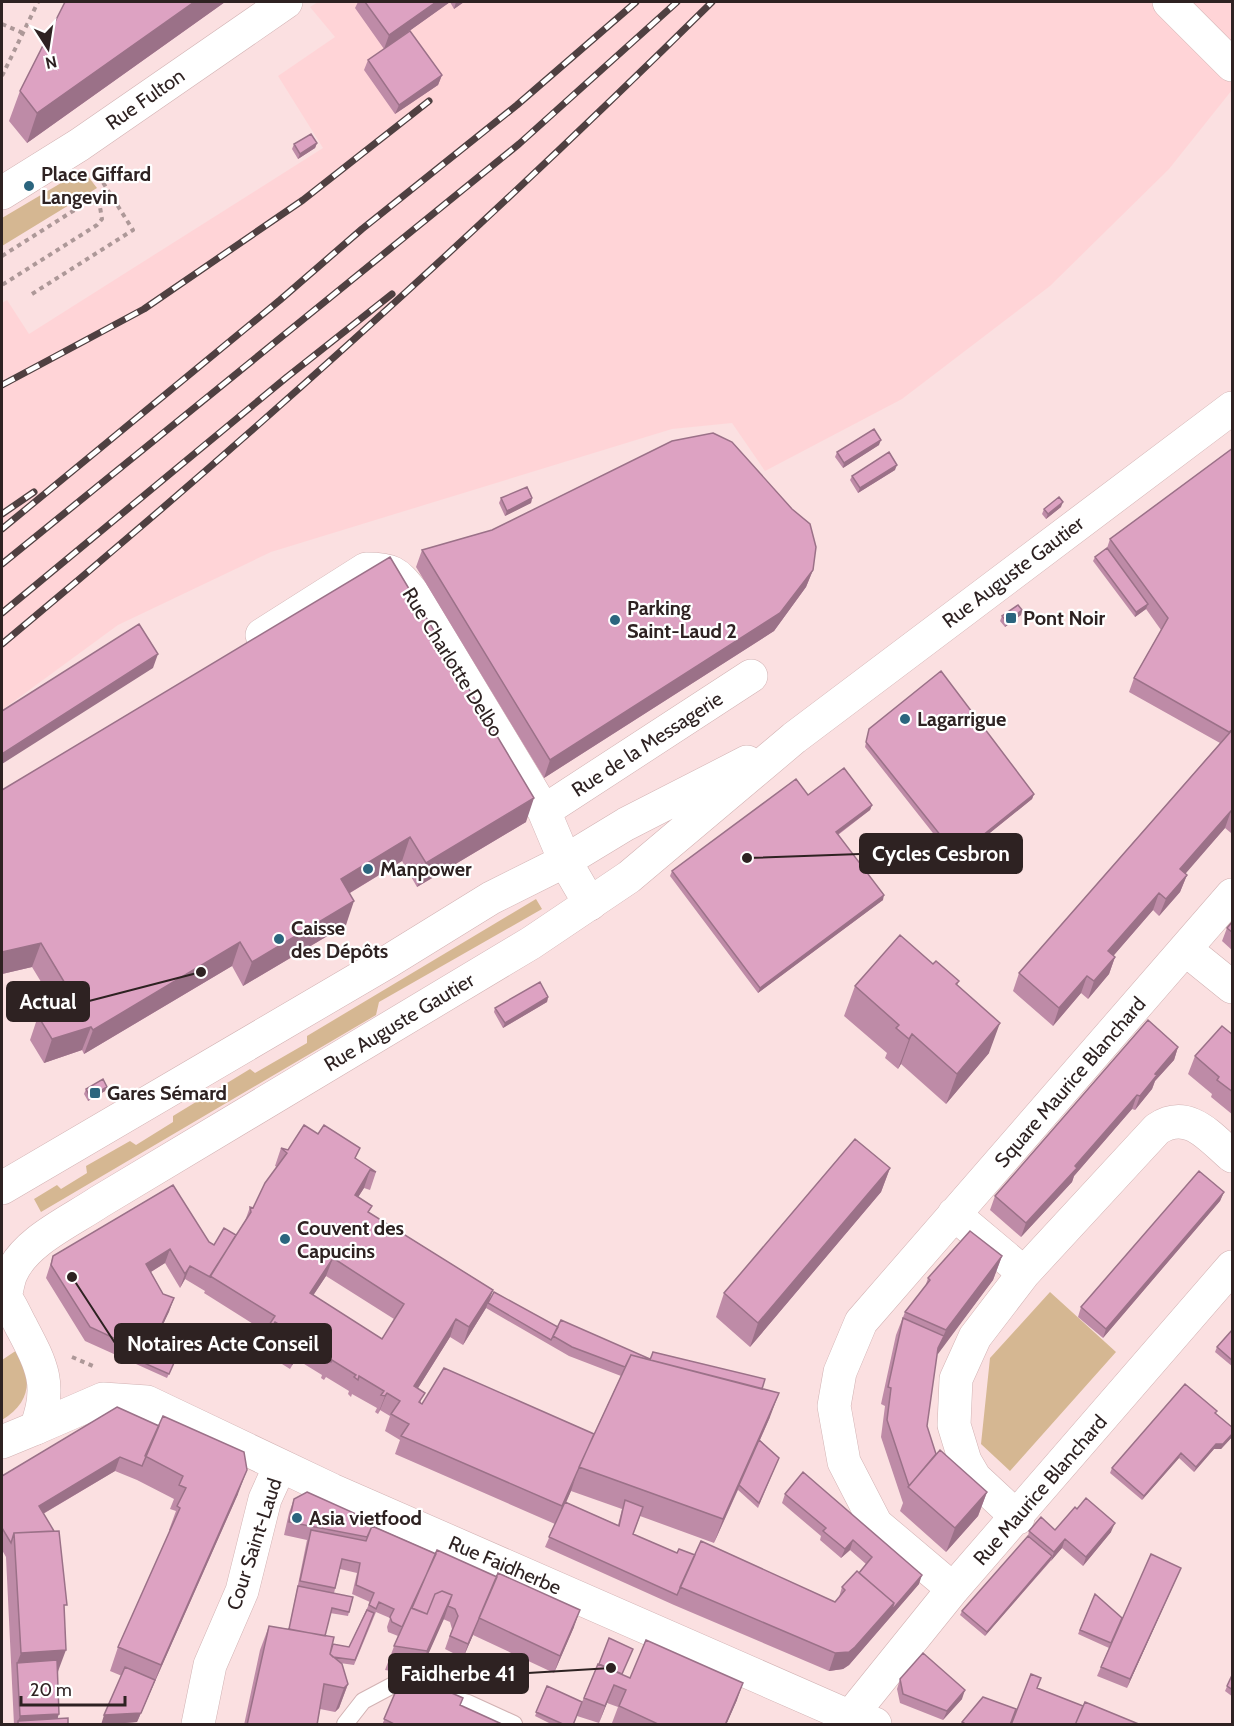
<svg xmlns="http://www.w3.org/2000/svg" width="1234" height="1726" font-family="Cabin,sans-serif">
	<rect width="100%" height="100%" fill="#fbe0e1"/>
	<path fill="#ffd4d7" d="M318,2H1232V90L1169,169L1050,286L902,399L765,471L732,423L672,429L271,552L118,625L2,710V303L7,300L29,334L323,148L278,76L335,37L310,7Z"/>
	<path fill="#d5b792" d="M83,170L97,188L2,246V218Z
		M536,899L542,909L379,1002L376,1015L41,1212L34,1199L57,1185L61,1189L87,1173L86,1166L130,1141L136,1145L173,1122V1116L250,1069L255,1073L307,1043V1036Z
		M1050,1292L1116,1352L1010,1471L981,1444L990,1358Z
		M17,1350C33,1378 31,1403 2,1420V1360Z"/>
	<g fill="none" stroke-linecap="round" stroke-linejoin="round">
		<g stroke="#d2b2b3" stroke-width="18">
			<path id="service" d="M345,1724L363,1701L395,1684L468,1703L514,1724"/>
		</g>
		<g stroke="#d2b2b3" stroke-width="34">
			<path id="minor" d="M2,193L79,145L286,2
				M262,635L366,569C392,569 396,572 412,592L544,811L565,861L590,904
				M544,811L751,676
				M1185,949L1232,987
				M954,1214L1024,1273
				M36,1428L103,1399L147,1402L332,1490L853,1718L875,1724
				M1018,1518L975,1478L965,1461L954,1425L956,1379L975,1337L1024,1273L1157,1129C1188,1108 1210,1137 1232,1156
				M953,1589L876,1524L844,1462L834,1406L840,1372L861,1322L1232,895
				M198,1724L210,1665L242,1591L265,1499L280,1466
				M844,1724L853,1718L857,1708L953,1589L1232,1267"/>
		</g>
		<g stroke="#d2b2b3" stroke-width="34">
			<path id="tertiary" d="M1169,2L1232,65
				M2,1188L389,961L491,898L565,861L626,824L747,762
				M2,1293C10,1302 15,1315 21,1326C41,1364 53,1385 36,1428L2,1442
				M5,1297C7,1290 8,1281 11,1274C25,1241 71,1221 99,1202L531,943L629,877L794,738L1232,408"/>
		</g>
		<path stroke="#ad9898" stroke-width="4" stroke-dasharray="4.5 4.5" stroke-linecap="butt" d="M2,24L23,33
			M2,76L38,2
			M2,256L84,204L93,201L100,207L102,219L97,225L2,285
			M32,294L133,230L97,173
			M72,1357L93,1366"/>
		<use href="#service" stroke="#fff" stroke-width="16"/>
		<use href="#minor" stroke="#fff" stroke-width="33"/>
		<use href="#tertiary" stroke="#fff" stroke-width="33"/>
		<g stroke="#4f4041" stroke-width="7">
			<path id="rail" d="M2,385L144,309L303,200L429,101
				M2,514L34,492
				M2,529L280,300L362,229L517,105L636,2
				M2,564L519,144L677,2
				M2,613L287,377L392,294
				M2,644C247,440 485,226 712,2"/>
		</g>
		<use href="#rail" stroke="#fff" stroke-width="4.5" stroke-dasharray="14" stroke-linecap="butt"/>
	</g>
	<path fill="#be8ba7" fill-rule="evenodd" d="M225,2L27,143L9,121L20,91Z
		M358,2H464L454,9L450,2L384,49L355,8Z
		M368,60L442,75L438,85L395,114L364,70Z
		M317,143L315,148L298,159L292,149L294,144Z
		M879,445L843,468L835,457L837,452Z
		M1233,448V832L1231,833L1225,828L1185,873L1187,875L1180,892L1159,916L1153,910L1113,956L1115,957L1109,974L1088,999L1081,993L1053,1026L1013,991L1019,973L1220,743L1129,692L1134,678L1161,630L1146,609L1135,617L1093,561L1095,557L1107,548L1110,539Z
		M895,470L858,493L850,480L852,476Z
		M501,498H532L531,503L505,516L499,503Z
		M1061,507L1046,519L1042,514L1044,509Z
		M492,530L813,570L806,587L774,631L544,778L416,567L422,550Z
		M1022,610L1021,615L1005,627L1000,621L1002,616Z
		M869,729L1034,794L1032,799L955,861L865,747Z
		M2,790L526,822L417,887L402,861L350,893L346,925L243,986L232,966L84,1054L82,1050L44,1063L30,1040L38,1016L52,1000L32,967L2,974Z
		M808,795L872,805L870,810L838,835L883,900L758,993L670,876L672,871Z
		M1233,921V951L1222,941L1227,928Z
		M933,964L959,981L957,985L989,1053L946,1104L901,1064L898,1069L885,1058L887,1053L844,1016L855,986Z
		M548,997L547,1002L503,1028L494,1012L495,1008Z
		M1233,1035V1115L1211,1097L1212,1094L1188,1074L1195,1056Z
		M1178,1047L1174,1060L1155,1081L1152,1089L1135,1110L1132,1109L1074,1176L1072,1182L1021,1237L990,1210L995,1196Z
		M86,1089L105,1091L88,1101L84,1094Z
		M281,1148L288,1150L356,1159L376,1172L370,1190L364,1188L358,1197L370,1213L493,1290L488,1303L650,1359L762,1389L770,1417L760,1440L779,1458L758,1508L738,1490L714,1543L640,1516L633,1534L677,1553L695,1555L835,1602L839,1597L842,1587L859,1573L866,1564L850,1550L841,1558L820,1540L821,1536L782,1503L785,1494L919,1584L849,1665L843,1669L829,1671L674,1605L545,1547L555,1524L395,1454L400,1440L385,1431L390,1416L380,1410L378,1414L375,1412L377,1408L352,1394L351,1397L348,1394L349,1391L326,1377L324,1380L321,1378L322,1375L296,1359L290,1369L274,1359L280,1346L268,1339L266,1344L262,1343L266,1332L204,1293L205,1291L185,1279L180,1288L165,1263L151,1272L163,1294L174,1298L163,1325L185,1340L167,1378L85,1341L46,1278L53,1256L209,1242L214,1245L236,1235L245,1221L250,1207L253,1208L277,1167L275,1166ZM326,1276L394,1319L382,1339L313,1295ZM486,1308L569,1356L621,1376L594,1434L421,1403L418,1388L450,1337L463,1345ZM571,1491L622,1509L618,1525L566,1503Z
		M890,1168L881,1192L750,1347L716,1317L724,1293Z
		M1224,1192L1220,1201L1103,1338L1078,1317L1081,1307Z
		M1002,1256L993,1280L937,1354L927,1426L936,1454L987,1492L978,1516L946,1552L900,1511L903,1503L881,1437L885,1406L881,1404L896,1335L905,1312L925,1287L928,1278Z
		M1233,1329V1367L1215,1352L1217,1347Z
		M117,1407L238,1494L137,1722L101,1725L122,1676L110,1671L118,1647L170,1531L169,1530L176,1511L170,1509L174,1499L137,1480L115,1471L43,1514L64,1613L58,1673V1718L68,1725H14L6,1557L2,1550V1476Z
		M1215,1413L1233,1428V1436L1221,1449H1214L1194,1472L1179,1458L1142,1500L1110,1473L1112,1468Z
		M294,1499L372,1526L574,1627L554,1673L473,1635L463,1658L445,1649L452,1629L450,1622L443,1619L419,1675L407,1673L463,1698L460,1705L504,1725H382L404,1673L385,1670L398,1636L388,1632L387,1627L390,1618L376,1612L354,1665L340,1663L348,1684L339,1708L335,1712L320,1709L317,1725H244L260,1650L269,1626L289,1629L307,1540L284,1535L289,1513ZM340,1569L357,1573L352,1594L370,1602L349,1647L333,1644L325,1636L330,1613L348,1616L349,1612L334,1593Z
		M1055,1530L1111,1532L1083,1566L1062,1548L985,1636L960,1615L962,1611L1028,1536L1029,1531Z
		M1177,1577L1127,1688L1097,1676L1109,1648L1078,1634L1095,1594L1122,1618Z
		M598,1664L630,1678L737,1700L726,1725H615L612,1723L618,1707L607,1703L599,1723L577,1716L573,1725H553L535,1716L547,1686L582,1702Z
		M1233,1673V1697L1225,1691Z
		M900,1679L962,1699L943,1720L900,1703L897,1689Z"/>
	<path fill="#9b7188" d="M194,2H225L27,143L37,113Z
		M436,2H450L384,49L389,35Z
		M456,2H464L454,9Z
		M442,75L438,85L395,114L399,105Z
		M317,143L315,148L298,159L300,154Z
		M881,440L879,445L843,468L844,463Z
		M897,465L895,470L858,493L860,488Z
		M532,498L531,503L505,516L507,511Z
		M1063,502L1061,507L1046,519L1048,514Z
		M813,570L806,587L774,631L544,778L550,760Z
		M1148,604L1146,609L1135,617L1136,612Z
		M1022,610L1021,615L1005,627L1007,622Z
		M158,654L153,668L2,764V754Z
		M1034,794L1032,799L955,861L957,856Z
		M534,798L526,822L417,887L426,863Z
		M872,805L870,810L834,837L836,832Z
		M1231,811L1225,828L1174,887L1180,869Z
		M410,837L402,861L333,903L341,879Z
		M1187,875L1180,892L1159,916L1166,899Z
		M1159,893L1153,910L1102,969L1108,951Z
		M884,895L883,900L758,993L760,988Z
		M354,901L346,925L243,986L252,962Z
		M240,942L232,966L84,1054L93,1030Z
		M41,943L32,967L2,974V952Z
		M1115,957L1109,974L1088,999L1094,981Z
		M1087,976L1081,993L1053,1026L1059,1008Z
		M548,997L547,1002L503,1028L505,1023Z
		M1000,1023L989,1053L946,1104L957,1074Z
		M91,1027L82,1050L44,1063L52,1039Z
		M912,1034L901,1064L898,1069L909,1039Z
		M1178,1047L1174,1060L1155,1081L1152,1089L1135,1110L1140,1096L1155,1074Z
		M107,1087L105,1091L88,1101L90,1097Z
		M1137,1095L1132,1109L1074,1176L1072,1182L1021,1237L1026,1223Z
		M890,1168L881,1192L750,1347L758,1323Z
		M370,1170L364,1188L348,1213L355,1195Z
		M1224,1192L1220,1201L1103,1338L1106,1329Z
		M170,1249L165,1263L141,1278L146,1264Z
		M1002,1256L993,1280L938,1354V1348L946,1330Z
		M333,1258L326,1276L303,1311L310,1293Z
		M190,1266L185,1279L180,1288L185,1274Z
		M493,1290L486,1308L463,1345L469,1327Z
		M174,1298L169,1312L144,1363L148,1354Z
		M456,1319L450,1337L408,1404L414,1386Z
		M275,1322L268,1339L266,1344L272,1327Z
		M387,1393L380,1410L378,1414L385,1396Z
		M779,1393L770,1417L714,1543L723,1519Z
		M1233,1433V1436L1221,1449H1214L1194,1472L1196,1467L1216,1444Z
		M1181,1453L1179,1458L1142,1500L1144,1496Z
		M120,1457L115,1471L34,1519L39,1506Z
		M247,1470L238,1494L137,1722L101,1725L104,1715L155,1680L161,1665Z
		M576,1476L571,1491L556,1524L562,1506Z
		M987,1492L978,1516L946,1552L955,1528Z
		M1115,1523L1111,1532L1083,1566L1086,1557Z
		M1065,1539L1062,1548L1051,1561L1054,1552Z
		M853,1540L850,1550L841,1558L845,1549Z
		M1052,1556L1050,1561L985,1636L987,1632Z
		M1181,1568L1177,1577L1127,1688L1130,1679Z
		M922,1575L919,1584L849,1665L843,1669L829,1671L835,1653L894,1603Z
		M452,1595L444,1619L419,1675L427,1651Z
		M580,1610L574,1627L554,1673L560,1656Z
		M477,1622L473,1635L463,1658L468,1644Z
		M66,1650L57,1674L17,1663L21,1653Z
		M743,1683L737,1700L726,1725H725Z
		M348,1684L339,1708L335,1712L344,1688Z
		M614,1685L607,1703L599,1723L605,1706Z
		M965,1690L962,1699L943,1720L947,1711Z
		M59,1714L55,1725L18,1721L20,1716Z"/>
	<path fill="#dda2c2" stroke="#9b7188" stroke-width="1.5" fill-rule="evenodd" d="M65,2H194L37,113L20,91Z
		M365,2H436L389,35Z
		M410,31L442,75L399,105L368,60Z
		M311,134L317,143L300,154L294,144Z
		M874,429L881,440L844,463L837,452Z
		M713,433L732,442L792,509L810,524L816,547L813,570L780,613L550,760L422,550L492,530L672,441Z
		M1233,448V729L1229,732L1134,678L1168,618L1110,539Z
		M889,452L897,465L860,488L852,476Z
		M527,487L532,498L507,511L501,498Z
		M1059,497L1063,502L1048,514L1044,509Z
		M1107,548L1148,604L1136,612L1095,557Z
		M390,557L534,798L426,863L410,837L341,879L354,901L252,962L240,942L93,1030L91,1027L52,1039L38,1016L66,985L41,943L2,952V790Z
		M1018,605L1022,610L1007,622L1002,616Z
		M139,624L158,654L2,754V711Z
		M941,671L1034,794L957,856L866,742L869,729Z
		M1233,729V812L1231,811L1180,869L1187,875L1166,899L1159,893L1108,951L1115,957L1094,981L1087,976L1059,1008L1019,973Z
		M844,768L872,805L836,832L884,895L760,988L672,871L796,779L808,795Z
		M1233,921V933L1227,928Z
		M900,935L933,964L936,961L959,981L956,984L1000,1023L957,1074L912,1034L909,1039L896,1028L899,1025L855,986Z
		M540,982L548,997L505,1023L495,1008Z
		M1148,1020L1178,1047L1155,1074L1157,1075L1140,1096L1137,1095L1075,1166L1077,1168L1026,1223L995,1196Z
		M1222,1026L1233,1035V1092L1217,1080L1219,1077L1195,1056Z
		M103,1079L107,1087L90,1097L86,1089Z
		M304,1125L318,1134L324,1125L360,1148L355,1158L376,1172L370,1170L355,1195L372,1206L368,1212L493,1290L469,1327L456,1319L414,1386L425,1393L419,1402L422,1404L444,1368L594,1434L562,1506L401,1436L409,1424L391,1414L400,1401L387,1393L385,1396L381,1395L384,1391L359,1376L358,1380L354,1377L356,1375L332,1360L331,1362L328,1361L329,1358L286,1331L287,1329L275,1322L272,1327L269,1325L275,1316L210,1276L251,1212L250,1207L253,1208L265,1183L287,1153L281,1148L288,1150ZM333,1258L404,1304L382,1339L310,1293Z
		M855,1139L890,1168L758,1323L724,1293Z
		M1199,1171L1224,1192L1106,1329L1081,1307Z
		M173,1185L209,1242L214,1245L224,1228L236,1235L210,1277L190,1266L185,1274L170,1249L146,1264L163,1294L174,1298L148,1354L90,1327L51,1265L53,1256Z
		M970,1231L1002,1256L946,1330L905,1312L930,1280L928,1278Z
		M494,1292L558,1327L551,1340L488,1303Z
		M903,1318L944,1336L938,1348L927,1426L936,1454L909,1486L887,1420L891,1388L888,1387Z
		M561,1320L650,1359V1360L631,1355L625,1367L572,1347L553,1336Z
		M163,1325L186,1336L169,1374L144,1363Z
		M1233,1329V1361L1217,1347Z
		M281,1344L297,1354L292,1364L276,1354Z
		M653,1352L765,1379L762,1389L650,1360Z
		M631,1355L779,1393L723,1519L579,1467Z
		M1185,1384L1217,1411L1215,1413L1233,1428V1433L1223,1444H1216L1196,1467L1181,1453L1144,1496L1112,1468Z
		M117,1407L159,1426L142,1466L120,1457L39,1506L54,1531L14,1533L11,1543L2,1528V1476Z
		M163,1416L244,1452L247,1470L161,1665L118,1647L180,1508L177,1506L186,1488L179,1485L183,1476L145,1456Z
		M759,1440L779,1458L759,1503L739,1485Z
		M940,1450L987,1492L955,1528L908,1487Z
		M803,1472L922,1575L891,1611L894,1603L859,1573L872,1557L853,1540L845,1549L823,1531L826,1528L785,1494Z
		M307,1492L374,1522L367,1537L289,1522L294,1499Z
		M1086,1498L1115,1523L1086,1557L1065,1539L1054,1552L1029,1531L1041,1517L1055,1530L1075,1507L1077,1509Z
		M625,1500L643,1507L633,1534L677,1553L679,1549L695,1555L677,1595L549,1537L565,1502L619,1526Z
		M372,1526L436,1554L402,1627L392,1622L390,1617L394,1609L379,1602L376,1609L369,1605L374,1593L356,1585L360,1563L342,1559L335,1588L300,1581L311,1530L366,1541Z
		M59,1531L67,1605H64L66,1650L21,1653L14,1533Z
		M1028,1536L1052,1556L987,1632L962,1611Z
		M701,1541L835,1602L845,1590L842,1587L857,1571L894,1603L855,1647L849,1652L835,1653L680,1587Z
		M437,1550L497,1577L468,1644L450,1636L458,1616L455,1609L448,1606L452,1595L442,1591L435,1594L427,1614L412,1608Z
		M1151,1554L1181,1568L1130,1679L1101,1667Z
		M498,1573L580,1610L560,1656L479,1618Z
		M298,1586L353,1597L349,1612L332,1608L325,1636L289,1629Z
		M442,1591L452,1595L427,1651L394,1646L411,1608L427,1614L435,1594Z
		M1095,1594L1122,1618L1111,1643L1080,1630Z
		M367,1610L374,1613L355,1660L333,1657L330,1654L333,1644L349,1647Z
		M269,1626L334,1637L330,1654L342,1664L348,1684L344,1688L324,1684L317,1725H247Z
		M609,1638L633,1649L622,1674L599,1664Z
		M646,1640L743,1683L725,1725H660L619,1706L626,1690L614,1685L605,1706L584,1698L598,1664L630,1678Z
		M923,1653L965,1690L947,1711L903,1694L900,1679Z
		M57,1660L59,1714L20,1716L17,1663Z
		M125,1667L155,1680L141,1713L104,1715Z
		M404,1672L463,1698L460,1705L504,1725H396L384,1719Z
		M1233,1673V1690L1227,1686Z
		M1031,1674L1041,1678L1037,1688L1083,1706L1075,1725H1011Z
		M547,1686L582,1702L573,1725H565L536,1712Z
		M983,1697L1016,1709L1010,1725H967L962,1722Z
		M1085,1702L1141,1725H1075Z
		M68,1718V1725H18V1721Z"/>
	<g fill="#2b657e" stroke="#fff" stroke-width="2">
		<circle cx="29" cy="186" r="6"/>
		<rect x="1005" y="612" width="12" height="12" rx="3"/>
		<circle cx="615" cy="620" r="6"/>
		<circle cx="905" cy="719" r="6"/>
		<circle cx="368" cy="869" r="6"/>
		<circle cx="279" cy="939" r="6"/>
		<rect x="89" y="1087" width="12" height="12" rx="3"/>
		<circle cx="285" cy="1239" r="6"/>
		<circle cx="297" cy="1518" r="6"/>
	</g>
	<g text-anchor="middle" stroke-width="4.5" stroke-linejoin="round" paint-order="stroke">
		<g font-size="20" fill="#2e2222" stroke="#fff">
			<text transform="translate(145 99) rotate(-35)" y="7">Rue Fulton</text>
			<text transform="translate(1013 572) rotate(-37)" y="7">Rue Auguste Gautier</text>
			<text transform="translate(453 662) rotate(58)" y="7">Rue Charlotte Delbo</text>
			<text transform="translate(647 744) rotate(-33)" y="7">Rue de la Messagerie</text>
			<text transform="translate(399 1022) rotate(-31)" y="7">Rue Auguste Gautier</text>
			<text transform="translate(1070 1082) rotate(-49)" y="7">Square Maurice Blanchard</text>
			<text transform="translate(1040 1490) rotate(-49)" y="7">Rue Maurice Blanchard</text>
			<text transform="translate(254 1544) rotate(-72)" y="7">Cour Saint-Laud</text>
			<text transform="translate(505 1565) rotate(23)" y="7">Rue Faidherbe</text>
		</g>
		<g font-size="20" font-weight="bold" fill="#2e2222" stroke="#fff" text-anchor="start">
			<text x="41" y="181">Place Giffard<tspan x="41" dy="23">Langevin</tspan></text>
			<text x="627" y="615">Parking<tspan x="627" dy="23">Saint-Laud 2</tspan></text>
			<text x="1023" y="625">Pont Noir</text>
			<text x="917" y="726">Lagarrigue</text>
			<text x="380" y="876">Manpower</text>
			<text x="291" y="935">Caisse<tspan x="291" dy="23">des Dépôts</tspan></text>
			<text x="107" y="1100">Gares Sémard</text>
			<text x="297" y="1235">Couvent des<tspan x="297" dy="23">Capucins</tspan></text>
			<text x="309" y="1525">Asia vietfood</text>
		</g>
	</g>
	<path fill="none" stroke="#2e2222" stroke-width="2" d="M747 858L860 854M201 972L89 1001M72 1277L115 1343M611 1668L528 1673"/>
	<g fill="#2e2222" stroke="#fff" stroke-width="2">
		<circle cx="747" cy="858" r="6"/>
		<circle cx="201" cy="972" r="6"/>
		<circle cx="72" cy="1277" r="6"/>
		<circle cx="611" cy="1668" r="6"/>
	</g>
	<g fill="#2e2222" stroke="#2e2222" stroke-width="2">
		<rect x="860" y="834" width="162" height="39" rx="6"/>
		<rect x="7" y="982" width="82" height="39" rx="6"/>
		<rect x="115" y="1324" width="216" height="39" rx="6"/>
		<rect x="389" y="1654" width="139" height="39" rx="6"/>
	</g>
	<g font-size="21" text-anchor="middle" font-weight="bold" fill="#fff">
		<text x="941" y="861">Cycles Cesbron</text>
		<text x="48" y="1009">Actual</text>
		<text x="223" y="1351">Notaires Acte Conseil</text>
		<text x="458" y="1681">Faidherbe 41</text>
	</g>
	<rect width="1234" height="1726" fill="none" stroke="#2e2222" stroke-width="6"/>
	<g transform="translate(48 48) rotate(168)" stroke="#ffffff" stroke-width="4.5" paint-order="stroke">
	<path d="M0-4.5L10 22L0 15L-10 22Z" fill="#2e2222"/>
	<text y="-9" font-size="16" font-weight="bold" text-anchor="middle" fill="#2e2222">N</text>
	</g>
	<path d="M21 1696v9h104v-9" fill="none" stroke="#2e2222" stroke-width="3"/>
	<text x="30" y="1696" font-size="18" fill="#2e2222" stroke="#ffffff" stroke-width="4.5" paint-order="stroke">20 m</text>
</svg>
